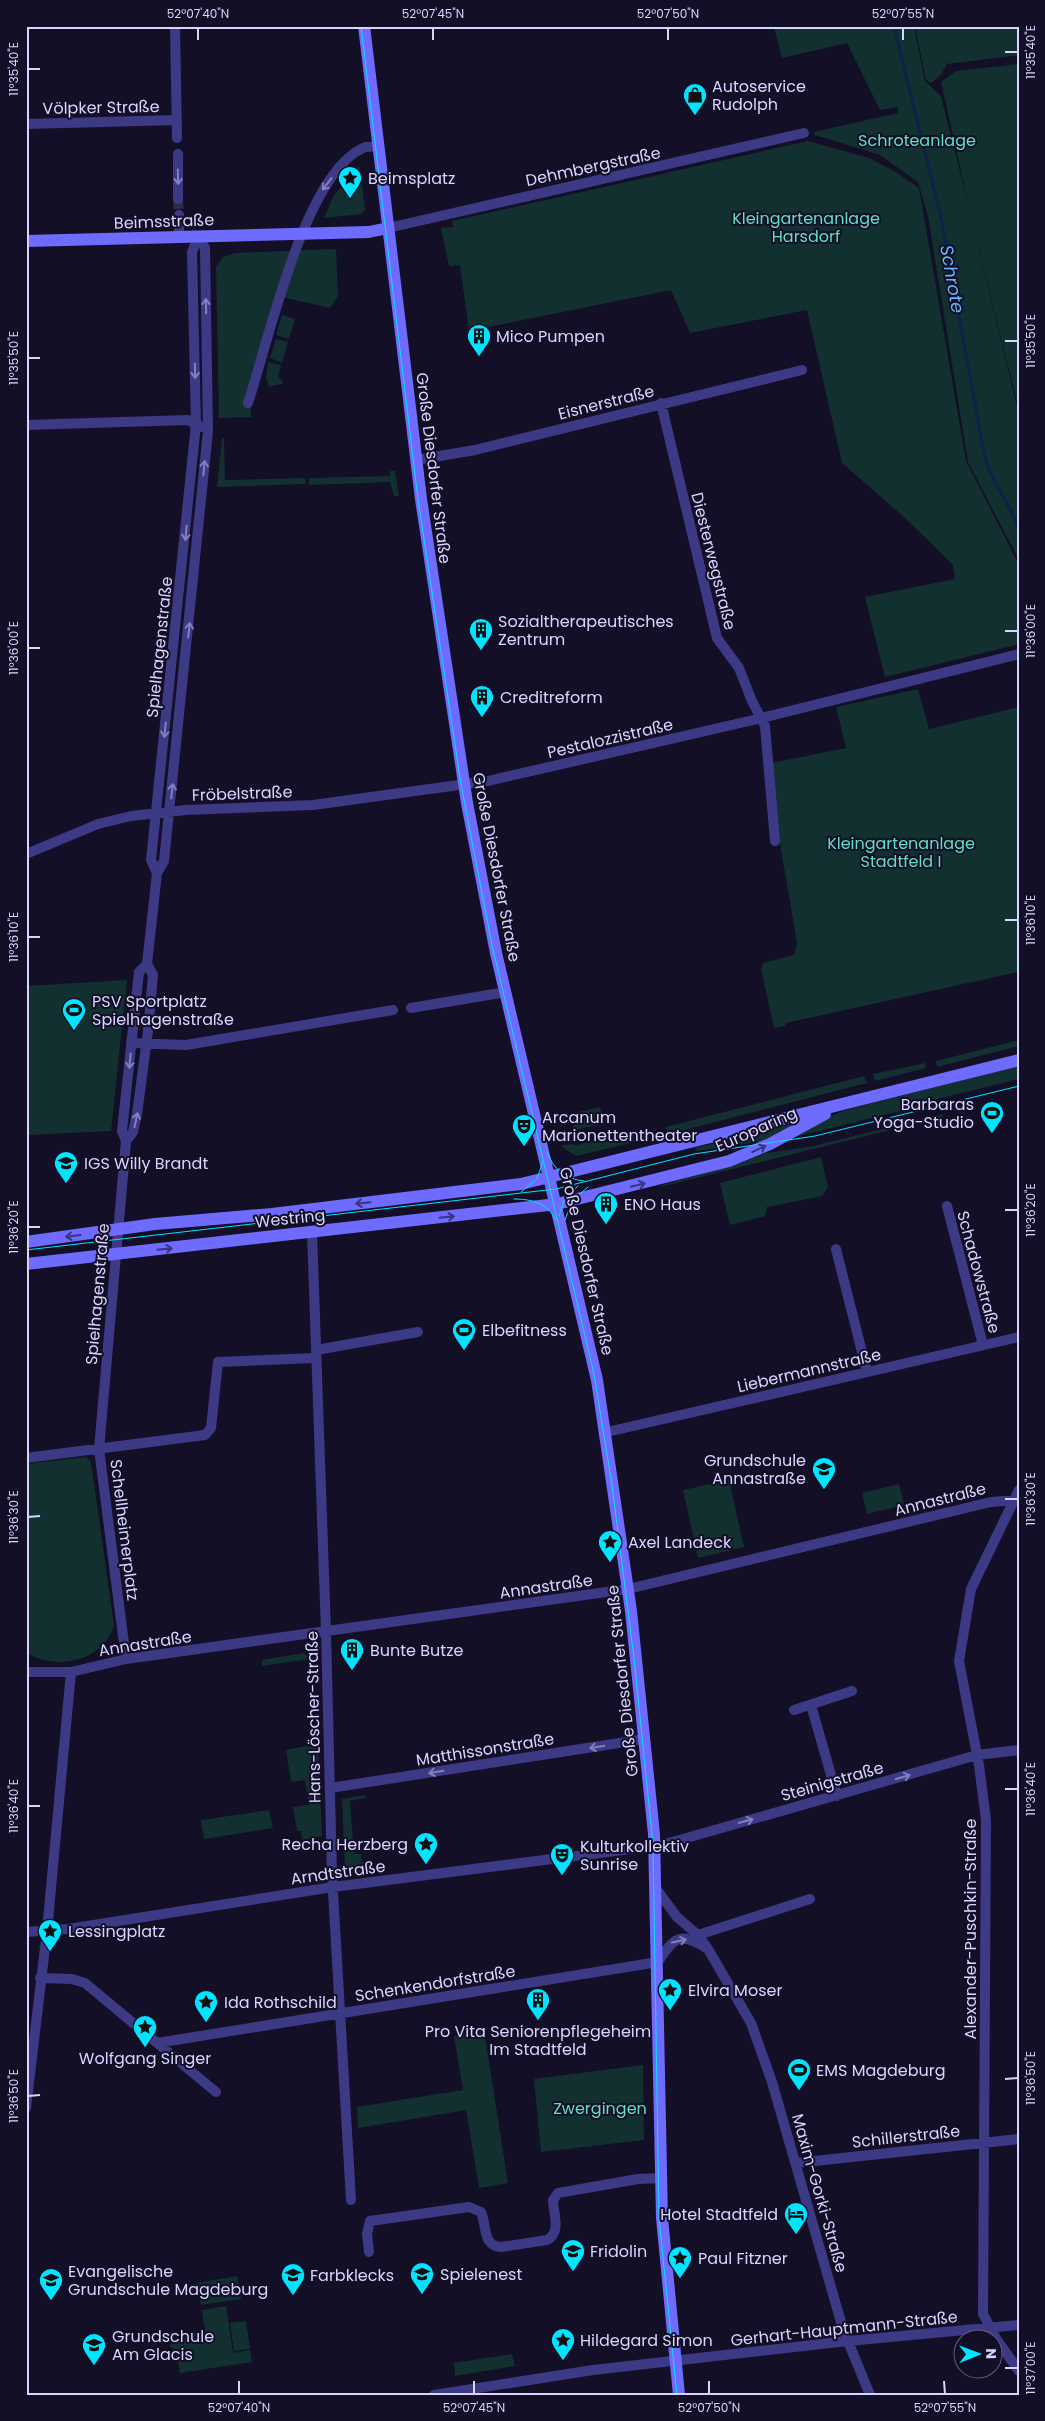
<svg xmlns="http://www.w3.org/2000/svg" width="1045" height="2421" font-family="Poppins,sans-serif">
	<rect width="100%" height="100%" fill="#130f26"/>
	<path fill="#12302f" d="M914,26L925,81L941,96L969,207L941,82L956,71L1019,64V410L973,225L1019,414V560L968,462L928,216L918,182L880,155L815,135L814,132L898,113V107L880,110L847,43L782,58L774,27Z
		M915,26H1019V55L947,64L941,75L931,83L926,80Z
		M808,141L869,158L894,171L919,188L966,461L1019,565V641L1016,645L885,677L865,597L955,579L953,565L904,517L842,463L807,310L690,333L671,290L469,331L460,265L449,266L441,228L453,227L452,221Z
		M360,166L365,210L361,214L324,218L334,195Z
		M336,249L338,296L330,308L278,296L250,391L251,417L219,418L216,267L223,257L235,253Z
		M282,315L295,319L289,339L276,335Z
		M276,339L288,342L282,363L270,358Z
		M268,362L281,365L278,376L284,383L269,387L266,377Z
		M222,438H224L225,480L303,478L305,479L306,484L217,487Z
		M390,471H395L399,496H394L390,482L309,485V478L390,476Z
		M918,689L929,729L1019,707L1018,972L786,1023L785,1026L774,1028L761,969L763,963L794,955L797,943L779,838L772,763L846,748L836,707Z
		M127,980L111,1131L26,1135V986Z
		M1019,1040V1046L937,1067L936,1061Z
		M925,1063L926,1068L875,1081L873,1074Z
		M1019,1066V1079L937,1099V1102L794,1137L826,1118L843,1111Z
		M864,1076L867,1083L668,1134L666,1127Z
		M600,1107L604,1124L574,1130L570,1114Z
		M942,1114L943,1117L660,1187L662,1185L739,1164L765,1153L809,1147Z
		M795,1123L765,1141L696,1151L695,1148Z
		M647,1129L648,1139L576,1156L561,1146L572,1144L576,1145Z
		M821,1157L828,1187L822,1196L767,1207L765,1216L730,1225L720,1183Z
		M86,1457L91,1462L114,1625C104,1661 55,1672 26,1652V1464Z
		M729,1480L744,1547L698,1558L683,1490Z
		M899,1484L904,1505L867,1514L862,1493Z
		M304,1653L310,1659L262,1666V1660Z
		M306,1746L318,1748L322,1836L302,1840L301,1831H297L293,1807L309,1805L305,1780L291,1782L286,1750Z
		M365,1795V1798L350,1801L354,1854H361L362,1862L371,1861L372,1871L349,1873L345,1870L342,1799Z
		M269,1810L273,1828L204,1839L201,1820Z
		M484,2030L508,2183L479,2188L466,2110L358,2128L357,2107L463,2090L454,2036Z
		M643,2065L644,2140L541,2152L534,2079Z
		M237,2276L241,2299L201,2305L197,2283Z
		M226,2306L233,2353L250,2350L252,2362L180,2373L177,2352L169,2346L178,2335L205,2331L202,2310Z
		M246,2321L250,2349L234,2351L230,2323Z
		M512,2354L515,2366L455,2376L454,2363Z"/>
	<g fill="none" stroke-linecap="round" stroke-linejoin="round">
		<path stroke="#0c2248" stroke-width="3" d="M894,26L941,218L984,453L990,472L1019,527"/>
		<path stroke="#312d47" stroke-width="10" stroke-dasharray="10 5" stroke-linecap="butt" d="M178,199L179,215"/>
		<path stroke="#3d3a85" stroke-width="10" d="M175,26L177,138
			M26,124L177,120
			M178,154V199
			M179,215V237
			M388,228L804,133
			M248,403C268,343 304,174 363,148C367,146 373,147 378,146
			M661,403L717,638L739,668L752,701L765,726L775,841
			M26,425L188,420L201,427
			M416,460L475,450L802,370
			M26,854L98,824L131,816L186,810L313,805L488,781L762,718L1019,654
			M157,873L151,860L196,424L192,252L198,237
			M411,1008L506,992
			M131,1043L186,1045L393,1010
			M126,1141L133,1132L137,1114L148,1031L153,975L147,964
			M947,1206L983,1345
			M312,1232L326,1632L332,1875L351,2200
			M836,1249L867,1372
			M316,1350L418,1332
			M607,1432L1019,1337
			M26,1458L205,1435L211,1428L218,1362L316,1358
			M1019,1490L971,1589L959,1661L979,1765L986,1820L983,2314L997,2340L1019,2371
			M126,1659L99,1449L126,1141L122,1131L139,972L147,964L157,873L164,861L208,431L205,248L198,237
			M26,1672H71L126,1659L628,1589L991,1502L1019,1500
			M811,1705L837,1796
			M794,1710L852,1691
			M330,1788L645,1739
			M657,1890L677,1917L698,1935L708,1949L751,2023L772,2082L843,2329L870,2395
			M26,1932L68,1929L333,1887L662,1845L977,1755L1019,1750
			M698,1935L810,1899
			M40,1978L72,1979L85,1983L216,2092
			M157,2043L658,1962C674,1937 680,1931 708,1949
			M26,2108L47,1931L71,1672
			M796,2163L1019,2139
			M369,2252L367,2234L370,2221L469,2207L481,2212C487,2225 482,2246 501,2247L547,2240C562,2232 553,2213 553,2200L558,2193L638,2179L661,2178
			M434,2395L593,2370L848,2341L1019,2325"/>
		<path stroke="#6f6bff" stroke-width="12" d="M364,26L421,499L467,803L496,953L597,1380L631,1611L654,1834L662,2218L679,2395
			M26,241L369,232L388,228
			M26,1242L155,1224L272,1214L521,1184L1019,1060
			M26,1264L557,1204L729,1161L770,1144L825,1114"/>
		<path stroke="#00e5ff" stroke-width="1" d="M361,26L418,499L461,784L492,945L594,1374L612,1485L634,1658L653,1844L659,2218L677,2395
			M547,1152C553,1169 565,1179 584,1181
			M521,1192L537,1179L543,1161
			M514,1199C532,1199 547,1203 556,1220
			M559,1216L564,1200L578,1186
			M565,1220L572,1201L588,1187
			M26,1250L556,1189L694,1154L815,1136L1019,1086"/>
	</g>
	<defs><path id="oneway-shaft" d="M-6 0H5M1.5-3L5.5 0L1.5 3" fill="none" stroke-width="1.6" stroke-linecap="round" stroke-linejoin="round" transform="scale(1.25)"/></defs>
	<g stroke="#837fbc">
		<use href="#oneway-shaft" transform="translate(178 177) rotate(89)"/>
		<use href="#oneway-shaft" transform="translate(327 184) rotate(128)"/>
		<use href="#oneway-shaft" transform="translate(206 306) rotate(-91)"/>
		<use href="#oneway-shaft" transform="translate(195 371) rotate(89)"/>
		<use href="#oneway-shaft" transform="translate(204 468) rotate(-85)"/>
		<use href="#oneway-shaft" transform="translate(186 533) rotate(95)"/>
		<use href="#oneway-shaft" transform="translate(189 630) rotate(-83)"/>
		<use href="#oneway-shaft" transform="translate(165 730) rotate(96)"/>
		<use href="#oneway-shaft" transform="translate(172 791) rotate(-84)"/>
		<use href="#oneway-shaft" transform="translate(130 1061) rotate(95)"/>
		<use href="#oneway-shaft" transform="translate(136 1120) rotate(-78)"/>
		<use href="#oneway-shaft" transform="translate(597 1747) rotate(171)"/>
		<use href="#oneway-shaft" transform="translate(436 1772) rotate(171)"/>
		<use href="#oneway-shaft" transform="translate(903 1777) rotate(-16)"/>
		<use href="#oneway-shaft" transform="translate(746 1821) rotate(-16)"/>
		<use href="#oneway-shaft" transform="translate(679 1941) rotate(-12)"/>
	</g>
	<g stroke="#38347d">
		<use href="#oneway-shaft" transform="translate(759 1149) rotate(-25)"/>
		<use href="#oneway-shaft" transform="translate(638 1185) rotate(-14)"/>
		<use href="#oneway-shaft" transform="translate(363 1203) rotate(174)"/>
		<use href="#oneway-shaft" transform="translate(447 1217) rotate(-6)"/>
		<use href="#oneway-shaft" transform="translate(73 1236) rotate(173)"/>
		<use href="#oneway-shaft" transform="translate(165 1249) rotate(-6)"/>
	</g>
	<path fill="none" stroke="#d9d4ff" stroke-width="2" d="M198,28V40M433,28V40M668,28V40M903,28V40M1005,52H1018M28,69H40M1005,341H1018M28,358H40M1005,631H1018M28,648H40M1005,920H1018M28,937H40M1005,1210H1018M28,1227H40M1005,1499H1018M28,1517L40,1516M1005,1789H1018M28,1806H40M1005,2079L1018,2078M28,2096L40,2095M1005,2368H1018M239,2381V2394M474,2381V2394M709,2381V2394M944,2381L945,2394"/>
	<defs>
		<g id="shop-pin" transform="scale(1.25)"><path d="M0 17L-7.5 6A9.5 9.5 0 1 1 7.5 6Z" fill="#00e5ff" stroke="#130f26"/><path d="M-5-2.5h2.3a2.7 3.5 0 0 1 5.4 0H5L5.5 6h-11ZM-1.5-2.5h3a1.5 2.3 0 0 0-3 0Z" fill="#111"/></g>
		<g id="sight-pin" transform="scale(1.25)"><path d="M0 17L-7.5 6A9.5 9.5 0 1 1 7.5 6Z" fill="#00e5ff" stroke="#130f26"/><path d="M0-6L1.8-2.2L6-1.7L2.9 1.2L3.7 5.4L0 3.3L-3.7 5.4L-2.9 1.2L-6-1.7L-1.8-2.2Z" fill="#111"/></g>
		<g id="building-pin" transform="scale(1.25)"><path d="M0 17L-7.5 6A9.5 9.5 0 1 1 7.5 6Z" fill="#00e5ff" stroke="#130f26"/><path d="M-4-6H4V6H1V3H-1V6H-4ZM-2.5-4.3h1.7v1.8h-1.7ZM.8-4.3h1.7v1.8H.8ZM-2.5-1h1.7V.8h-1.7ZM.8-1h1.7V.8H.8Z" fill="#111"/></g>
		<g id="stadium-pin" transform="scale(1.25)"><path d="M0 17L-7.5 6A9.5 9.5 0 1 1 7.5 6Z" fill="#00e5ff" stroke="#130f26"/><path d="M0-5a6.5 5 0 1 0 0 10a6.5 5 0 1 0 0-10ZM-3.5-1.8h7v3.6h-7Z" fill="#111"/></g>
		<g id="theatre-pin" transform="scale(1.25)"><path d="M0 17L-7.5 6A9.5 9.5 0 1 1 7.5 6Z" fill="#00e5ff" stroke="#130f26"/><path d="M-5-5.5Q0-4 5-5.5V0Q5 5 0 6Q-5 5-5 0ZM-3.3-2.5H-1v1.5H-3.3ZM1-2.5H3.3v1.5H1ZM-2.8 1Q0 5.5 2.8 1Z" fill="#111"/></g>
		<g id="school-pin" transform="scale(1.25)"><path d="M0 17L-7.5 6A9.5 9.5 0 1 1 7.5 6Z" fill="#00e5ff" stroke="#130f26"/><path d="M0-5L7-2L0 1L-7-2ZM-4 1L0 2.5L4 1V4Q0 6-4 4Z" fill="#111"/></g>
		<g id="hotel-pin" transform="scale(1.25)"><path d="M0 17L-7.5 6A9.5 9.5 0 1 1 7.5 6Z" fill="#00e5ff" stroke="#130f26"/><path d="M-6-4.5h1.5V1H6V5H4.5V3h-9V5H-6ZM-4 0a1.8 1.8 0 1 1 3.6 0ZM.5 0V-2.5h3Q6-2.5 6 0Z" fill="#111"/></g>
	</defs>
	<g fill-rule="evenodd">
		<use href="#shop-pin" x="695" y="95"/>
		<use href="#sight-pin" x="350" y="178"/>
		<use href="#building-pin" x="479" y="336"/>
		<use href="#building-pin" x="481" y="630"/>
		<use href="#building-pin" x="482" y="697"/>
		<use href="#stadium-pin" x="74" y="1010"/>
		<use href="#stadium-pin" x="992" y="1113"/>
		<use href="#theatre-pin" x="524" y="1126"/>
		<use href="#school-pin" x="66" y="1163"/>
		<use href="#building-pin" x="606" y="1204"/>
		<use href="#stadium-pin" x="464" y="1330"/>
		<use href="#school-pin" x="824" y="1469"/>
		<use href="#sight-pin" x="610" y="1542"/>
		<use href="#building-pin" x="352" y="1650"/>
		<use href="#sight-pin" x="426" y="1844"/>
		<use href="#theatre-pin" x="562" y="1855"/>
		<use href="#sight-pin" x="50" y="1931"/>
		<use href="#sight-pin" x="670" y="1990"/>
		<use href="#building-pin" x="538" y="2000"/>
		<use href="#sight-pin" x="206" y="2002"/>
		<use href="#sight-pin" x="145" y="2027"/>
		<use href="#stadium-pin" x="799" y="2070"/>
		<use href="#hotel-pin" x="796" y="2214"/>
		<use href="#school-pin" x="573" y="2251"/>
		<use href="#sight-pin" x="680" y="2258"/>
		<use href="#school-pin" x="422" y="2274"/>
		<use href="#school-pin" x="293" y="2275"/>
		<use href="#school-pin" x="51" y="2280"/>
		<use href="#sight-pin" x="563" y="2340"/>
		<use href="#school-pin" x="94" y="2345"/>
	</g>
	<g text-anchor="middle" stroke-width="4" stroke-linejoin="round" paint-order="stroke">
		<g font-size="16" fill="#d9d4ff" stroke="#130f26" text-anchor="start">
			<text x="712" y="92">Autoservice<tspan x="712" dy="18">Rudolph</tspan></text>
			<text x="368" y="184">Beimsplatz</text>
			<text x="496" y="342">Mico Pumpen</text>
			<text x="498" y="627">Sozialtherapeutisches<tspan x="498" dy="18">Zentrum</tspan></text>
			<text x="500" y="703">Creditreform</text>
			<text x="92" y="1007">PSV Sportplatz<tspan x="92" dy="18">Spielhagenstraße</tspan></text>
			<text x="974" y="1110" text-anchor="end">Barbaras<tspan x="974" dy="18">Yoga-Studio</tspan></text>
			<text x="542" y="1123">Arcanum<tspan x="542" dy="18">Marionettentheater</tspan></text>
			<text x="84" y="1169">IGS Willy Brandt</text>
			<text x="624" y="1210">ENO Haus</text>
			<text x="482" y="1336">Elbefitness</text>
			<text x="806" y="1466" text-anchor="end">Grundschule<tspan x="806" dy="18">Annastraße</tspan></text>
			<text x="628" y="1548">Axel Landeck</text>
			<text x="370" y="1656">Bunte Butze</text>
			<text x="408" y="1850" text-anchor="end">Recha Herzberg</text>
			<text x="580" y="1852">Kulturkollektiv<tspan x="580" dy="18">Sunrise</tspan></text>
			<text x="68" y="1937">Lessingplatz</text>
			<text x="688" y="1996">Elvira Moser</text>
			<text x="224" y="2008">Ida Rothschild</text>
			<text x="538" y="2037" text-anchor="middle">Pro Vita Seniorenpflegeheim<tspan x="538" dy="18">Im Stadtfeld</tspan></text>
			<text x="145" y="2064" text-anchor="middle">Wolfgang Singer</text>
			<text x="816" y="2076">EMS Magdeburg</text>
			<text x="778" y="2220" text-anchor="end">Hotel Stadtfeld</text>
			<text x="590" y="2257">Fridolin</text>
			<text x="698" y="2264">Paul Fitzner</text>
			<text x="68" y="2277">Evangelische<tspan x="68" dy="18">Grundschule Magdeburg</tspan></text>
			<text x="440" y="2280">Spielenest</text>
			<text x="310" y="2281">Farbklecks</text>
			<text x="112" y="2342">Grundschule<tspan x="112" dy="18">Am Glacis</tspan></text>
			<text x="580" y="2346">Hildegard Simon</text>
		</g>
		<g font-size="16" fill="#d9d4ff" stroke="#130f26">
			<text transform="translate(101 107) rotate(-1)" y="6">Völpker Straße</text>
			<text transform="translate(593 166) rotate(-12)" y="6">Dehmbergstraße</text>
			<text transform="translate(164 221) rotate(-2)" y="6">Beimsstraße</text>
			<text transform="translate(606 402) rotate(-14)" y="6">Eisnerstraße</text>
			<text transform="translate(434 468) rotate(83)" y="6">Große Diesdorfer Straße</text>
			<text transform="translate(714 561) rotate(76)" y="6">Diesterwegstraße</text>
			<text transform="translate(159 647) rotate(-84)" y="6">Spielhagenstraße</text>
			<text transform="translate(610 738) rotate(-13)" y="6">Pestalozzistraße</text>
			<text transform="translate(242 793) rotate(-2)" y="6">Fröbelstraße</text>
			<text transform="translate(497 867) rotate(79)" y="6">Große Diesdorfer Straße</text>
			<text transform="translate(756 1129) rotate(-24)" y="6">Europaring</text>
			<text transform="translate(290 1218) rotate(-6)" y="6">Westring</text>
			<text transform="translate(587 1261) rotate(77)" y="6">Große Diesdorfer Straße</text>
			<text transform="translate(979 1272) rotate(75)" y="6">Schadowstraße</text>
			<text transform="translate(97 1294) rotate(-85)" y="6">Spielhagenstraße</text>
			<text transform="translate(809 1370) rotate(-13)" y="6">Liebermannstraße</text>
			<text transform="translate(940 1499) rotate(-14)" y="6">Annastraße</text>
			<text transform="translate(125 1530) rotate(83)" y="6">Schellheimerplatz</text>
			<text transform="translate(546 1586) rotate(-8)" y="6">Annastraße</text>
			<text transform="translate(145 1643) rotate(-9)" y="6">Annastraße</text>
			<text transform="translate(622 1681) rotate(-96)" y="6">Große Diesdorfer Straße</text>
			<text transform="translate(313 1717) rotate(-91)" y="6">Hans-Löscher-Straße</text>
			<text transform="translate(485 1749) rotate(-9)" y="6">Matthissonstraße</text>
			<text transform="translate(832 1781) rotate(-16)" y="6">Steinigstraße</text>
			<text transform="translate(338 1872) rotate(-8)" y="6">Arndtstraße</text>
			<text transform="translate(970 1929) rotate(-90)" y="6">Alexander-Puschkin-Straße</text>
			<text transform="translate(435 1983) rotate(-9)" y="6">Schenkendorfstraße</text>
			<text transform="translate(906 2136) rotate(-6)" y="6">Schillerstraße</text>
			<text transform="translate(820 2193) rotate(74)" y="6">Maxim-Gorki-Straße</text>
			<text transform="translate(844 2328) rotate(-6)" y="6">Gerhart-Hauptmann-Straße</text>
		</g>
		<g font-size="16" fill="#5fe0c0" stroke="#130f26">
			<text x="917" y="146">Schroteanlage</text>
			<text x="806" y="224">Kleingartenanlage<tspan x="806" dy="18">Harsdorf</tspan></text>
			<text x="901" y="849">Kleingartenanlage<tspan x="901" dy="18">Stadtfeld I</tspan></text>
			<text x="600" y="2114">Zwergingen</text>
		</g>
		<g font-size="18" font-style="italic" fill="#62b6ff" stroke="#130f26">
			<text transform="translate(952 279) rotate(80)" y="6">Schrote</text>
		</g>
	</g>
	<rect width="1045" height="2421" fill="none" stroke="#130f26" stroke-width="55"/>
	<g transform="translate(978 2354) rotate(89)"><circle r="24" fill="#130f26" stroke="#625e7d"/>
	<path d="M0-4L9 19L0 12L-9 19Z" fill="#00e5ff"/>
	<text y="-8" font-size="14" font-weight="bold" text-anchor="middle" fill="#d9d4ff">N</text>
	</g>
	<rect x="28" y="28" width="990" height="2366" fill="none" stroke="#d9d4ff" stroke-width="2"/>
	<g font-size="12" text-anchor="middle" fill="#d9d4ff">
		<text x="198" y="18">52°07'40"N</text>
		<text x="433" y="18">52°07'45"N</text>
		<text x="668" y="18">52°07'50"N</text>
		<text x="903" y="18">52°07'55"N</text>
		<text transform="translate(1031 52) rotate(-90)" y="4">11°35'40"E</text>
		<text transform="translate(14 69) rotate(-90)" y="4">11°35'40"E</text>
		<text transform="translate(1031 341) rotate(-90)" y="4">11°35'50"E</text>
		<text transform="translate(14 358) rotate(-90)" y="4">11°35'50"E</text>
		<text transform="translate(1031 631) rotate(-90)" y="4">11°36'00"E</text>
		<text transform="translate(14 648) rotate(-90)" y="4">11°36'00"E</text>
		<text transform="translate(1031 920) rotate(-90)" y="4">11°36'10"E</text>
		<text transform="translate(14 937) rotate(-90)" y="4">11°36'10"E</text>
		<text transform="translate(1031 1210) rotate(-90)" y="4">11°36'20"E</text>
		<text transform="translate(14 1227) rotate(-90)" y="4">11°36'20"E</text>
		<text transform="translate(1031 1499) rotate(-90)" y="4">11°36'30"E</text>
		<text transform="translate(14 1517) rotate(-90)" y="4">11°36'30"E</text>
		<text transform="translate(1031 1789) rotate(-90)" y="4">11°36'40"E</text>
		<text transform="translate(14 1806) rotate(-90)" y="4">11°36'40"E</text>
		<text transform="translate(1031 2078) rotate(-90)" y="4">11°36'50"E</text>
		<text transform="translate(14 2096) rotate(-90)" y="4">11°36'50"E</text>
		<text transform="translate(1031 2368) rotate(-90)" y="4">11°37'00"E</text>
		<text x="239" y="2412">52°07'40"N</text>
		<text x="474" y="2412">52°07'45"N</text>
		<text x="709" y="2412">52°07'50"N</text>
		<text x="945" y="2412">52°07'55"N</text>
	</g>
</svg>
